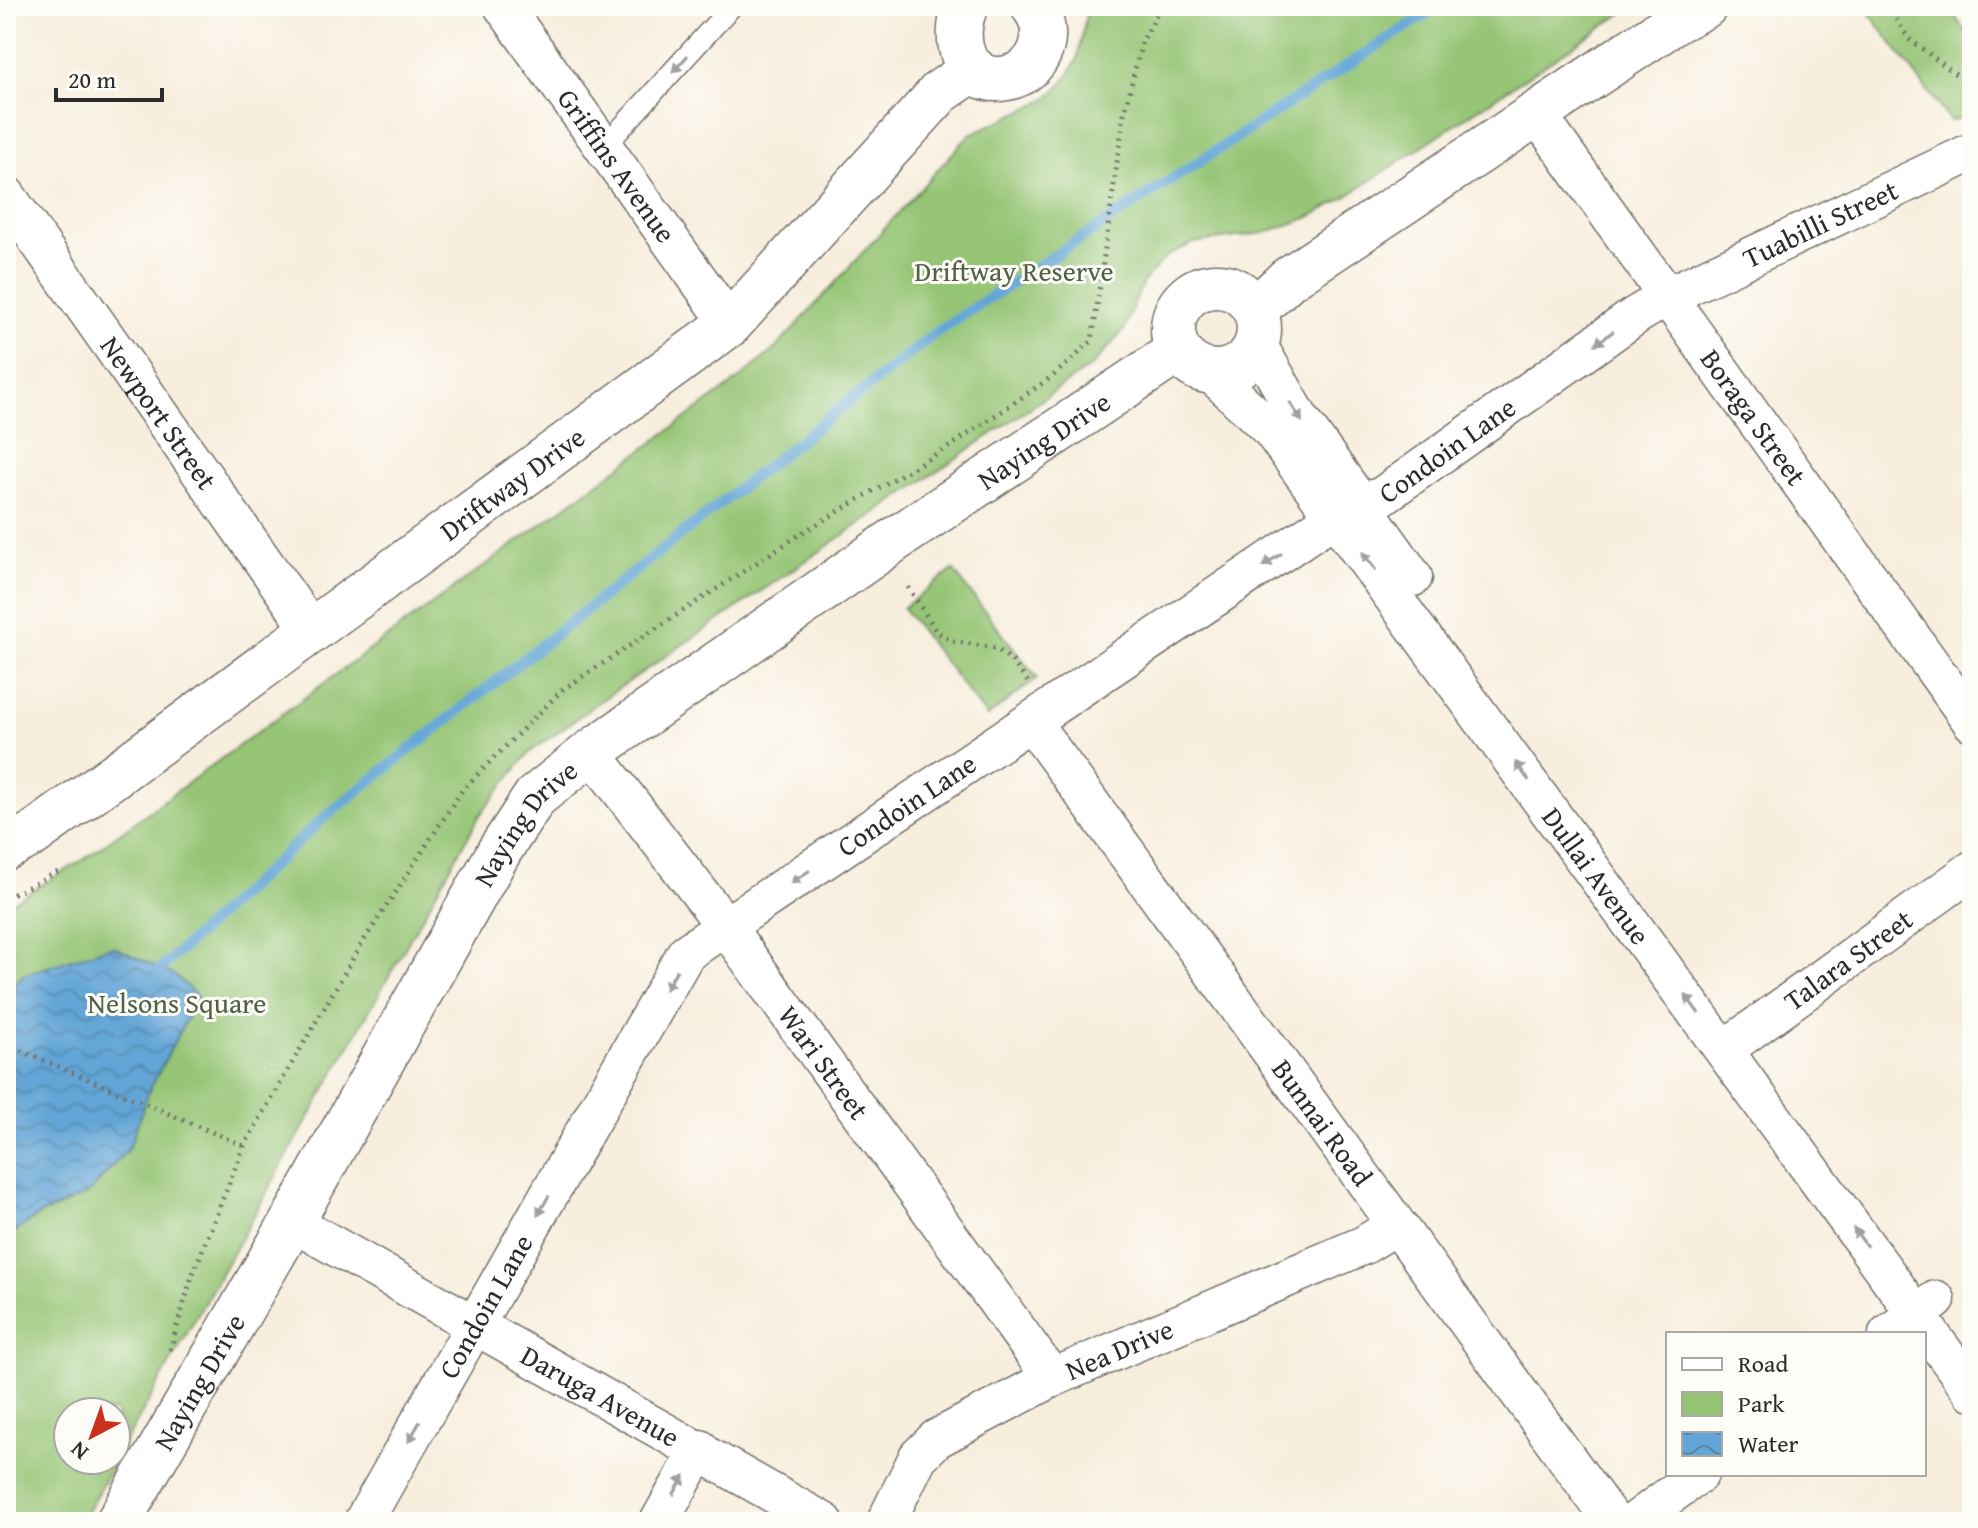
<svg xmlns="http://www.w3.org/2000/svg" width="1978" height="1528" font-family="'Gentium Book Plus',serif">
	<defs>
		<pattern id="water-waves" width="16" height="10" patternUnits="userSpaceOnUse" patternTransform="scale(2)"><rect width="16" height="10" fill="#62a5d6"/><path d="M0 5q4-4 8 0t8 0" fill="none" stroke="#5187ae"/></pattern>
	</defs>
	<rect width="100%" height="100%" fill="#fdfcf7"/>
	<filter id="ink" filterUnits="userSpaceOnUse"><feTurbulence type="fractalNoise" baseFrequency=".0125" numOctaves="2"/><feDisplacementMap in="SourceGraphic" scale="16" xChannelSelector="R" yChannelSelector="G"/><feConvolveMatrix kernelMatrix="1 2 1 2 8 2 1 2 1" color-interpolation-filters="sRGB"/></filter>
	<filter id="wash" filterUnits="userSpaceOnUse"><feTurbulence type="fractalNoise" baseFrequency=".006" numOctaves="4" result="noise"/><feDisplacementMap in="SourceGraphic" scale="32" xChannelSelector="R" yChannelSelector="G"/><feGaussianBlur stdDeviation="1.8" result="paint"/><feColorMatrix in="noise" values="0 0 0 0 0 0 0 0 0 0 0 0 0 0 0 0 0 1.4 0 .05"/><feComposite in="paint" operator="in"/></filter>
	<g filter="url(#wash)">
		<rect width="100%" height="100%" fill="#f7eedd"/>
		<path fill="#95c574" stroke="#607850" stroke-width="2" d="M1088,6H1633L1346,197L1308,218L1264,233L1194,243L1168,255L1143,282L1124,330L1093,365L606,697L529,753L480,815L116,1459V1412H68V1460H116L81,1522H6V906L83,860L738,380L777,347L970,134L1044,101L1063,83L1077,60Z
			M1864,6H1948L1972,41V116L1950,121Z
			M953,570L1037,678L987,717L903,608Z"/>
		<path fill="url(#water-waves)" stroke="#466880" stroke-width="2" d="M112,946L176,976L198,997L149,1091L129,1148L88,1194L39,1215L6,1238V991L23,975Z"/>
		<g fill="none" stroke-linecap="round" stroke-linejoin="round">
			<path stroke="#62a5d6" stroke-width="11" d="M159,970L326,816L934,334L1439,6"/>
		</g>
	</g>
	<g filter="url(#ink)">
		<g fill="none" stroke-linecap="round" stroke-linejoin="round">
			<g stroke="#726f69" stroke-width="23">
				<path id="service" d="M605,146L732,6"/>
			</g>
			<g stroke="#726f69" stroke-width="41">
				<g id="minor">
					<path id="s1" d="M503,6L730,324"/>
					<path id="s2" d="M1536,113L1972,722"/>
					<path id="s3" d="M6,195L312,631"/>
					<path d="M1257,344L1298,416L1413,577"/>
					<path id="s4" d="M1210,372L1272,431L1972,1391"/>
					<path id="s5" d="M1032,723L1613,1522"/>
					<path id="s6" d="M591,752L726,927L1052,1378"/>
					<path id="s7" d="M1725,1049L1972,870"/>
					<path id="s8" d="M292,1222L824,1522"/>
					<path d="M1888,1334L1936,1300"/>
					<path id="s9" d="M363,1522L686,953L1336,516L1359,502L1381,497L1635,316L1670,295L1972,152"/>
					<path d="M659,1522L700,1449"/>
					<path id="s10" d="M886,1522L918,1457L936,1439L1052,1378L1364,1245L1395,1226"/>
					<path d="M1634,1522L1699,1474"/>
				</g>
			</g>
			<g stroke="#726f69" stroke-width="47">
				<g id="tertiary">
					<path d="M966,6C951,37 962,87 1007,78C1041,71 1054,33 1033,6"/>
					<circle cx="1216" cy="329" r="43"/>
					<path d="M1255,310L1288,279L1676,21L1705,6"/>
					<path id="s11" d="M6,848L33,834L119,772L730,324L940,92L974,69"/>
					<path id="s12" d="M118,1522L292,1222L500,850L535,797L591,752L896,539L1178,351"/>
				</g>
			</g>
			<path stroke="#726f69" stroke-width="5" stroke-dasharray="2 6" stroke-linecap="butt" d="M1887,6L1909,39L1972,86
				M908,587L937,632L952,641L996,648L1012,661L1028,682
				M6,898L60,871
				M6,1044L244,1146
				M170,1350L192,1276L244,1146L359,948L463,789L562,690L805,531L955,443L1053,376L1092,341L1124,114L1142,42L1161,6"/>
			<use href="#service" stroke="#fff" stroke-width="20"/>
			<use href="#minor" stroke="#fff" stroke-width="38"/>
			<use href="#tertiary" stroke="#fff" stroke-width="44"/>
		</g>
		<defs><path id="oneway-solid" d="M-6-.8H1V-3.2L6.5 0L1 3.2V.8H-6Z" transform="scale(2)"/></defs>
		<g fill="#a0a0a0">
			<use href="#oneway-solid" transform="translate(680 64) rotate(132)"/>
			<use href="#oneway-solid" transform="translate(1604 338) rotate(144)"/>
			<use href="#oneway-solid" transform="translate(1296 412) rotate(58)"/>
			<use href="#oneway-solid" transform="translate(1272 560) rotate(146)"/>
			<use href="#oneway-solid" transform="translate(1369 561) rotate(-126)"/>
			<use href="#oneway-solid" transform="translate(1522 771) rotate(-126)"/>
			<use href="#oneway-solid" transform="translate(800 877) rotate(146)"/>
			<use href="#oneway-solid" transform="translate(671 980) rotate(120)"/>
			<use href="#oneway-solid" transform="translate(1692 1004) rotate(-126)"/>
			<use href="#oneway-solid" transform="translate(543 1206) rotate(120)"/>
			<use href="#oneway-solid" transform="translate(1860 1237) rotate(-126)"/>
			<use href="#oneway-solid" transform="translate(414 1432) rotate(120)"/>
			<use href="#oneway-solid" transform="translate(679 1485) rotate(-60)"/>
		</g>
	</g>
	<g text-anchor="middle" stroke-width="6" stroke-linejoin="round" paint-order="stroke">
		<g font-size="28" fill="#2b2b2b" stroke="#fdfcf7">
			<text dy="10" stroke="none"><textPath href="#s1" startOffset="196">Griffins Avenue</textPath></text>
			<text dy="10" stroke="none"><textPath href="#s9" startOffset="2006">Tuabilli Street</textPath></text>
			<text dy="10" stroke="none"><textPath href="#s3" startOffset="266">Newport Street</textPath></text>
			<text dy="10" stroke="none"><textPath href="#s2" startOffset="374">Boraga Street</textPath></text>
			<text dy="10" stroke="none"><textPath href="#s12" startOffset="1458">Naying Drive</textPath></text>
			<text dy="10" stroke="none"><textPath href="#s9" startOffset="1568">Condoin Lane</textPath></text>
			<text dy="10" stroke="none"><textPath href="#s11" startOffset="624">Driftway Drive</textPath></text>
			<text dy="10" stroke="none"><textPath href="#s9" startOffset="920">Condoin Lane</textPath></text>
			<text dy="10" stroke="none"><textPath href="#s12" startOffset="810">Naying Drive</textPath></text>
			<text dy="10" stroke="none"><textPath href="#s4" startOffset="636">Dullai Avenue</textPath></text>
			<text dy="10" stroke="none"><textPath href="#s7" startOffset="152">Talara Street</textPath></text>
			<text dy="10" stroke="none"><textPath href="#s6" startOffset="388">Wari Street</textPath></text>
			<text dy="10" stroke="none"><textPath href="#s5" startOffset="494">Bunnai Road</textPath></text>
			<text dy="10" stroke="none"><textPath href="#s9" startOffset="248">Condoin Lane</textPath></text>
			<text dy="10" stroke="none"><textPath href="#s10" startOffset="302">Nea Drive</textPath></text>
			<text dy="10" stroke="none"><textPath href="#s12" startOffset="162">Naying Drive</textPath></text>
			<text dy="10" stroke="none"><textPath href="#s8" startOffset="354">Daruga Avenue</textPath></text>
		</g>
		<g font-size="28" fill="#506145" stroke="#fdfcf7">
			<text x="1014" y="281">Driftway Reserve</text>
			<text x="177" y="1013">Nelsons Square</text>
		</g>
	</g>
	<rect width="1978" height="1528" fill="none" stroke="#fdfcf7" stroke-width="32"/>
	<rect x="1666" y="1332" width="260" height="144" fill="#fdfcf7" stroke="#a9a8a5" stroke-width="2"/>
	<rect x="1682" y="1358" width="40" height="12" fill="#ffffff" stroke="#a9a8a5" stroke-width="2"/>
	<text x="1738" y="1372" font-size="24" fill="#2b2b2b">Road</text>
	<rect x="1682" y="1392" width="40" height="24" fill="#95c574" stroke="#a9a8a5" stroke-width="2"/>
	<text x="1738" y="1412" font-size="24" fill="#2b2b2b">Park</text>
	<rect x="1682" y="1432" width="40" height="24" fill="url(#water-waves)" stroke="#a9a8a5" stroke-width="2"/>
	<text x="1738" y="1452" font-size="24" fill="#2b2b2b">Water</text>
	<g transform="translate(92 1436) rotate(221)"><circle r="38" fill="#fdfcf7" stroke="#a9a8a5" stroke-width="2"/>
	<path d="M0-6L14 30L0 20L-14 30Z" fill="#c8321e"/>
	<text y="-12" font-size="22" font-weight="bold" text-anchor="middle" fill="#2b2b2b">N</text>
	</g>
	<path d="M56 88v12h106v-12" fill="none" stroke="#2b2b2b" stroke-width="4"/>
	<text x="68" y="88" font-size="24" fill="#2b2b2b" stroke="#fdfcf7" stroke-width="6" paint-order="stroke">20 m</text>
</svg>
